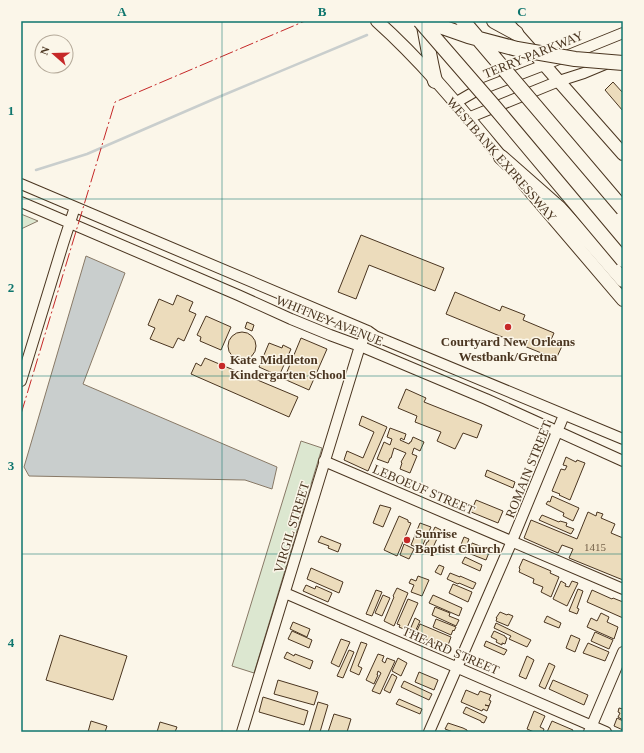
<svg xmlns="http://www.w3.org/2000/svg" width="644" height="753" font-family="Georgia,serif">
	<rect width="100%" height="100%" fill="#fbf6e9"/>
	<path fill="#dce7d0" stroke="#887966" d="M21,214L38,221L21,229Z
		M301,441L322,448L254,673L232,666Z"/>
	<path fill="#c9cecd" stroke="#887966" d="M86,256L125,273L83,384L277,467L272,489L245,480L29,476L24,467Z"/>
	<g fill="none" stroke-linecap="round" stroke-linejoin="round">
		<path stroke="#c9cecd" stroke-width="2.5" d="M36,170L87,154L214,99L367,35"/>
	</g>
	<path fill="#ecdcbc" stroke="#4a3520" d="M613,82L623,93V111L605,90Z
		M361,235L444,268L435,291L369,265L356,299L338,292Z
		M455,292L500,311L502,306L525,315L523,320L554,333L550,342L562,346L556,359L446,314Z
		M177,295L193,302L189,311L196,314L184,341L178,338L173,348L150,339L155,328L148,325L159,299L173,305Z
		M206,316L231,327L221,350L200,341L201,337L197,335Z
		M247,322L254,325L252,331L245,328Z
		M228 346a14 14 0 1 1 28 0a14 14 0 1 1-28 0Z
		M301,338L327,349L309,390L284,379Z
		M269,343L282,348L283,345L291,349L279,376L259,367Z
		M205,358L298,397L289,417L191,374L196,363L201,366Z
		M406,389L426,398L424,402L482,425L477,438L463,433L455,449L437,441L441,432L415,422L417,416L398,408Z
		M362,416L387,427L368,471L344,460L347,451L363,458L374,432L359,425Z
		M390,428L406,434L404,440L401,438L400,440L409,444L410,442H411L413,437L424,442L420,451L414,448L412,454L417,456L410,473L400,469L402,463L401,462L406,453L394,448L391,458H390L388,463L377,459L384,442L390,445L392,439L387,437Z
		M566,457L576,462L577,460L585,463L570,500L559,495L560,494L552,491L561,469L565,470L567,466L563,465Z
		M487,470L515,482L513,488L485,476Z
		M552,496L579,508L573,521L563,516L564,513L546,504L548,501L550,502Z
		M476,500L503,511L498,523L471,512Z
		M380,505L391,508L383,527L373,523Z
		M588,512L596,516L597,512L603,514L601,518L615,524L611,533L623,538V580L569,558L573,549L562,545L558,553L524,538L531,520L577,539Z
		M542,515L559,522L560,521L567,523L566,526L574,529L571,534L539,520Z
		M399,516L408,520V522L411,523L397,556L384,550Z
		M420,523L431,527L421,549L411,545Z
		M435,527L441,530L430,554L423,551L427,542H428Z
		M321,536L341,544L338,552L328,548L329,546L318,542Z
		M464,537L469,539L465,549L460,547Z
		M472,543L490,550L486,560L468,553Z
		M404,544L414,549L409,559L400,555Z
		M465,557L482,565L480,571L462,563Z
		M523,559L551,571L550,573L559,577L551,597L541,592L543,587L533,583L534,579L519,572L520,569L519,568Z
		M439,565L444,567L441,575L435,572Z
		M311,568L343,582L339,593L307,579Z
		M450,573L460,577V576L476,583L473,589L459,583L458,584L447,579Z
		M418,576L429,580L422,596L411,592L414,585L409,583L411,579L416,581Z
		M561,581L566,584L565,586L569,587L572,581L578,583L567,606L553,599Z
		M453,584L472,592L468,602L449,593Z
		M306,585L315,589L316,586L332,593L328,602L303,591Z
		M397,588L408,593L394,626L384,621L394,597L393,596Z
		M578,589L583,591L577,608L579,609L577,614L569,611Z
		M376,590L382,592L372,616L366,614Z
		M592,590L612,599L613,598L623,602V618L587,602Z
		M383,595L390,598L382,616L375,613Z
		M433,595L462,608L459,616L429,603Z
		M408,599L418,603L406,630L399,627L400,625L397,624Z
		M435,607L450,613L449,616L459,620L456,626L432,615Z
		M500,612L507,615L508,614L513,616L508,626L496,621L497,618H496Z
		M601,613L609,617L607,622L618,627L614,639L587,627L591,618L597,621Z
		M547,616L561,623L559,628L544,622Z
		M415,618L420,621L414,634L409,632Z
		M436,619L456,627L454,631L453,630L451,635L433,627Z
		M293,622L310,629L307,637L290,629Z
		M496,623L531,640L527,647L509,639L511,636L494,628Z
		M420,624L451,637L447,648L415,635Z
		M292,631L312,640L309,648L288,639Z
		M494,631L505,636V637L507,638L505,644L502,643V645L496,642L497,640L491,637Z
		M595,632L613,640L609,649L591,641Z
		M60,635L127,656L113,700L46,680Z
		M571,635L580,639L575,652L566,648Z
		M341,639L350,642L339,667L331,663Z
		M486,641L507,650L504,655L484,646Z
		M361,642L367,644L358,666L362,668L359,675L350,671Z
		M588,643L609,652L605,661L583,653Z
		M349,650L354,652L343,678L337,676Z
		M287,652L294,656L295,654L313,661L310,669L284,658Z
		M378,654L384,656L382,661L385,663L387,658L395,661L380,694L372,691L381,673L378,671L377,675H378L374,684L366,680Z
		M527,656L534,660L526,679L519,676Z
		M398,658L407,663L401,676L392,671Z
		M549,663L555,666L545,689L539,686Z
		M419,672L438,680L434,690L415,682Z
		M392,674L397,677L390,693L384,690Z
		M278,680L318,692L314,705L274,694Z
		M553,680L588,695L584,705L549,689Z
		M404,681L432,694L429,700L401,687Z
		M466,690L478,695L480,691L491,695L489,700L491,701L489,706L485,705L489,706L487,711L483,709L482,711L461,702Z
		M263,697L308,711L304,725L259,712Z
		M399,699L422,709L420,714L396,704Z
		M318,702L328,705L320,732H309Z
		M466,707L487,717L484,723L481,722V721L463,713Z
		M619,708L623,709V720L618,717L620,713L618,712Z
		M534,711L545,716L540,727L544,729L543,732H534L527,729Z
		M334,714L351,719L347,732H328Z
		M617,718L623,721V730L614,726Z
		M91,721L107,726L105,732H88Z
		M552,721L573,730L572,732H547Z
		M160,722L177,727L175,732H157Z
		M448,723L463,728L467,730V732H453L445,729Z"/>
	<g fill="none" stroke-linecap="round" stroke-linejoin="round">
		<g stroke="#4a3520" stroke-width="12">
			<path id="minor" d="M455,103L474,92L544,65L623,33
				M468,118L559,81L584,73L608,63
				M21,184L368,331L375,336L623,439
				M21,202L238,295L291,319L330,335L360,346L486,399L623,461
				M21,381L63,244L75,207
				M324,461L623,589
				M285,593L606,732
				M242,732L356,359L360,346L368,331
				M429,732L512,541L564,415
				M589,732L623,652"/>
		</g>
		<g stroke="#4a3520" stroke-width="14">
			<path id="major" d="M377,21C425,64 466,115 507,164
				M510,26L623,154
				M524,184L623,300"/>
		</g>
		<g stroke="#4a3520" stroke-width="16">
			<path id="highway" d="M423,21C427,41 430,61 435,81
				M494,21L516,33
				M501,157L559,208L597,250L623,280"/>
		</g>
		<use href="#minor" stroke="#fbf6e9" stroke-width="10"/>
		<use href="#major" stroke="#fbf6e9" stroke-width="12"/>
		<use href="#highway" stroke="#fbf6e9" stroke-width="14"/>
		<g stroke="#4a3520" stroke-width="16" stroke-linecap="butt">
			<path id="highway-bridge" d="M420,21L492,104L623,260
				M425,21L468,36L517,49L575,59L623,63
				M463,21L623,209"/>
		</g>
		<use href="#highway-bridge" stroke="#fbf6e9" stroke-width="14"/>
		<path stroke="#c62828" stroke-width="1" stroke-dasharray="14 3 2 3" stroke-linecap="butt" d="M21,414L115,102L305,21"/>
	</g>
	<path fill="none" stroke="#0f766e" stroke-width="1" stroke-opacity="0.55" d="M222,21V732M422,21V732M21,199H623M21,376H623M21,554H623"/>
	<g fill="#c62828" stroke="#fbf6e9" stroke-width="1.5">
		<circle cx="508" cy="327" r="4"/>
		<circle cx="222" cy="366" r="4"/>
		<circle cx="407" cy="540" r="4"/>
	</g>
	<g text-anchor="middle" stroke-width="3" stroke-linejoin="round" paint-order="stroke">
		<g font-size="11" fill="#725f47">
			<text x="595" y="551">1415</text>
		</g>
		<g font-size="13" fill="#4a3520" stroke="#fbf6e9">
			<text transform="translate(533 54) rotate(-22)" y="5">TERRY PARKWAY</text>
			<text transform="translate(502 159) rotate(49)" y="5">WESTBANK EXPRESSWAY</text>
			<text transform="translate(330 320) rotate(22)" y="5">WHITNEY AVENUE</text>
			<text transform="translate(528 469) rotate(-68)" y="5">ROMAIN STREET</text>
			<text transform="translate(424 489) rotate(23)" y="5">LEBOEUF STREET</text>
			<text transform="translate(291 527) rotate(-73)" y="5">VIRGIL STREET</text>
			<text transform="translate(451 650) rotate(23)" y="5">THEARD STREET</text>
		</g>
		<g font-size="13" font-weight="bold" fill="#4a3520" stroke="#fbf6e9" text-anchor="start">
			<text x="508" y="346" text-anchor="middle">Courtyard New Orleans<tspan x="508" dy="15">Westbank/Gretna</tspan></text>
			<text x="230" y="364">Kate Middleton<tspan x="230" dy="15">Kindergarten School</tspan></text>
			<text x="415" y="538">Sunrise<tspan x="415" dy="15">Baptist Church</tspan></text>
		</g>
	</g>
	<rect width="644" height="753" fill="none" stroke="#fbf6e9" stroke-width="44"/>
	<g transform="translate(54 54) rotate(290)"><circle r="19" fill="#fbf6e9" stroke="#b4a999"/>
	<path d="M0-3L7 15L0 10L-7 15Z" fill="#c62828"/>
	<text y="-6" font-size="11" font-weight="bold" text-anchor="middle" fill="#4a3520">N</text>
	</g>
	<rect x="22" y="22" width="600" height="709" fill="none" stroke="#0f766e" stroke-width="1.5"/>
	<g font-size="13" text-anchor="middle" font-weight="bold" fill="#0f766e">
		<text x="122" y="16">A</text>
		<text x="322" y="16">B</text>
		<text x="522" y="16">C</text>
		<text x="11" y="115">1</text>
		<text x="11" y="292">2</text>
		<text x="11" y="470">3</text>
		<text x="11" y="647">4</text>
	</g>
</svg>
